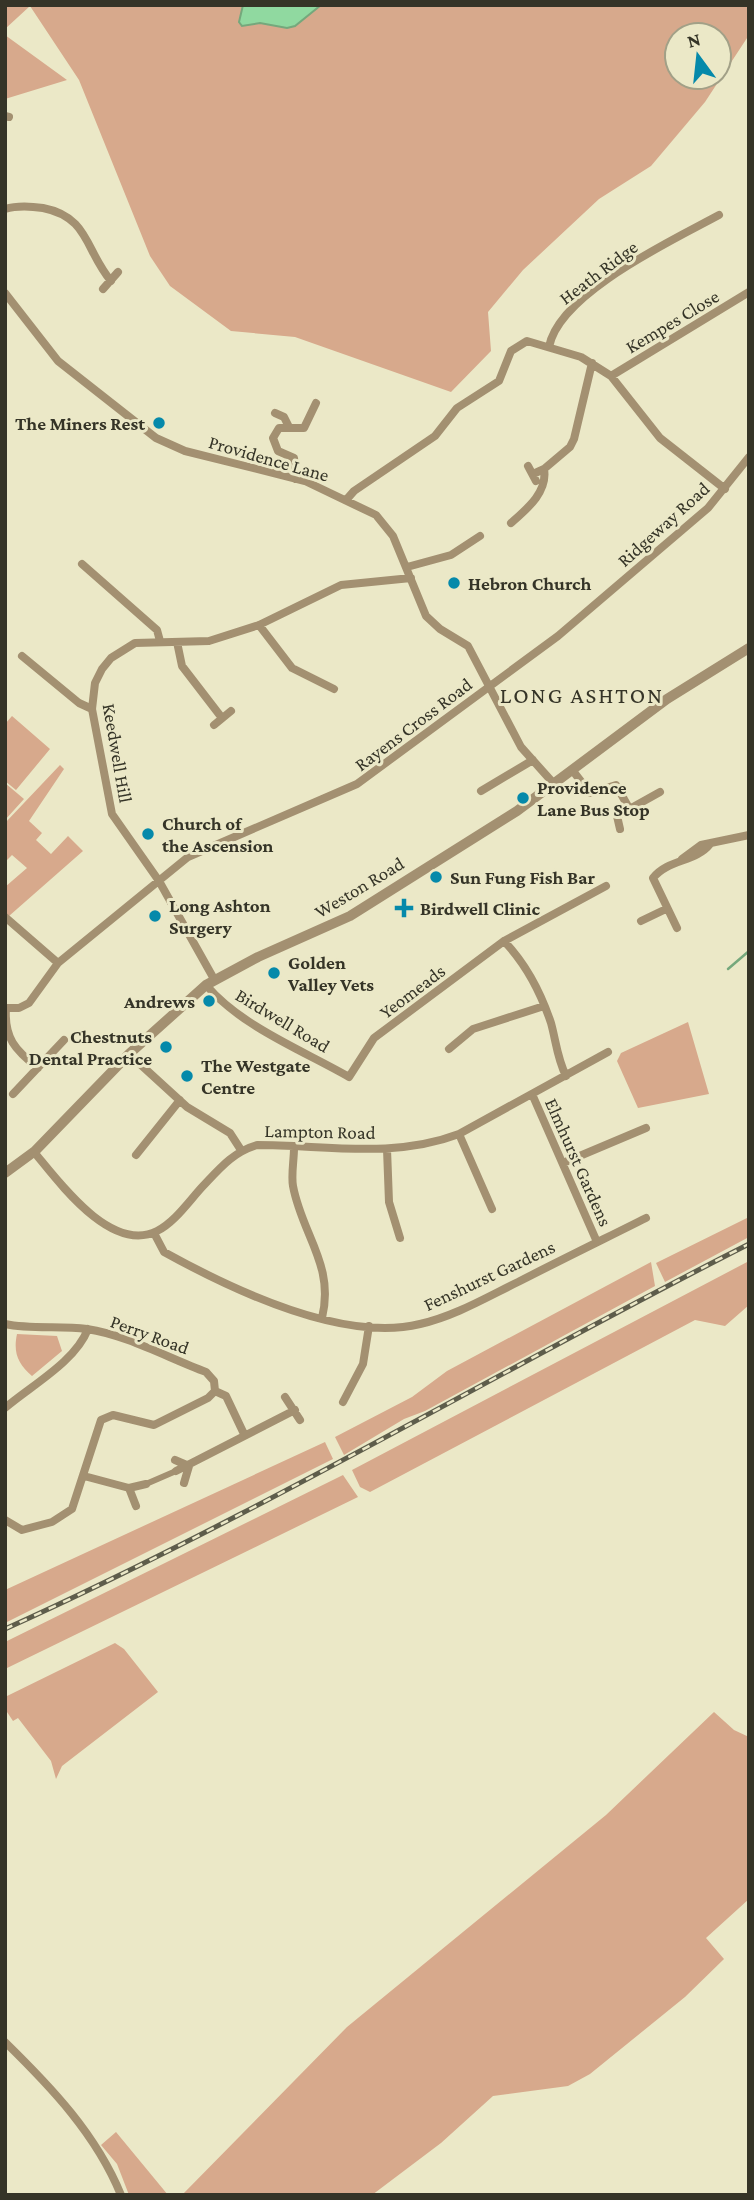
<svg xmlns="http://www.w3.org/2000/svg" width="754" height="2200" font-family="'Crimson Pro',serif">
	<rect width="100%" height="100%" fill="#ebe8c7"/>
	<path fill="#d7a98c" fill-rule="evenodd" d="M5,5H749V35L705,102L651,166L599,199L523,270L488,312L491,351L451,392L295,337L231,331L170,286L150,256L79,80L30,6L5,29ZM677,35H719V77H677Z
		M5,35L67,80L5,99Z
		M12,716L50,749L16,790L5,781V724Z
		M60,765L64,769L29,821L42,833L36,840L51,854L68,836L83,851L9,916L5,913V887L27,868L12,855L5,862V823Z
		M5,783L24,799L5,820Z
		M688,1022L709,1094L638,1108L617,1061L621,1053Z
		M749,1217V1237L665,1282L656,1263Z
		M749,1261V1305L725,1326L695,1320L370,1492L360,1487L352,1470Z
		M651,1262L655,1286L425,1411L404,1419L344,1455L335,1437L412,1397L447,1371Z
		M17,1334L57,1336L62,1351L32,1376C18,1364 13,1353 17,1334Z
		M325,1442L333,1459L5,1623V1590Z
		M343,1475L358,1497L5,1669V1642Z
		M115,1643L124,1649L158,1692L62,1766L56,1779L51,1761L18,1718L13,1721L5,1709V1697Z
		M714,1712L734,1730L749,1737V1899L706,1938L724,1959L685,1997L590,2074L568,2086L493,2096L441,2143L372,2195H182L347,2027L606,1815Z
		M116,2132L168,2195H129L117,2164L101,2145Z"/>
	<path fill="#90d9a0" stroke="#75a87c" stroke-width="2" d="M243,5H321L295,26L287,28L260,23L242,26L239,22Z"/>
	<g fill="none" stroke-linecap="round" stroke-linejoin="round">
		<path stroke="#75a87c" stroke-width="2.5" d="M728,969L749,951"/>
		<path stroke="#a39071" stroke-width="6" d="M146,1484L176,1471"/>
		<path stroke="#a39071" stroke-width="8" d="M5,116L9,117
			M5,209C18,205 30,206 43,208C89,217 85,250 111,281
			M103,289L118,272
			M5,293L58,361L156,438L185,451L305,481L376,515L393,536L426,616L440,629L468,646L521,747L555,785
			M549,347C559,293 673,240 719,215
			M611,376L749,292
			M275,413L284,417L289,427
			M528,466L536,481
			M544,469L570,447L574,439L592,363
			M296,479L294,458L278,451L273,438L279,428H304L316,403
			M347,499L354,491L435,436L457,408L499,381L511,351L527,341L581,357L611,376L660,438L725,489
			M511,523C527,509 548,492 544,469L533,474
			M82,564L157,630L160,641
			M407,567L451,555L480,536
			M259,625L292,668L334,689
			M177,642L182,666L222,718
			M22,656L79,703L92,709
			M214,725L231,711
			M573,771L590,793L616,785L629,808
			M481,791L533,760
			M620,829L617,816L660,792
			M682,859L701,845L749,835
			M5,917L58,963
			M641,921L666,909
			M677,928L653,878C668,859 696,862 710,844
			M504,941C526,964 541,993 551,1023C556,1041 557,1058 566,1076
			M214,979L159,881L112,814L92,709L95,683L102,669L111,658L135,643L209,641L259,625L341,585L411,578
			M206,985C242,1027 302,1050 349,1077L374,1038L504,941L606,886
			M449,1049L473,1029L544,1006
			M129,1054L187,1107L230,1133L241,1150
			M38,1068C15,1050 4,1038 6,1008H19L29,1003L58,963L188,857L357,784L558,636L708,508L749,457
			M13,1094L64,1040
			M532,1094L597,1242
			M459,1134L492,1209
			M294,1148C294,1160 291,1175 293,1186C302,1235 335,1265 322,1318
			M387,1149L389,1202L400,1238
			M34,1152C59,1182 111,1254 157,1231C175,1222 189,1201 203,1186C220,1168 233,1152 257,1145C325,1145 393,1159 459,1134L608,1052
			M136,1155L180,1100
			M563,1163L646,1128
			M154,1233L164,1252C231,1289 343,1343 420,1324C455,1316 487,1297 518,1282C561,1260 604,1239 646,1218
			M5,1324C33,1330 60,1325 87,1329C127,1335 168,1358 206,1372L214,1381L215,1391
			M215,1391L226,1396L244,1434
			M285,1397L300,1420
			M343,1402L363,1364L369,1326
			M5,1408C32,1385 75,1362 88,1329
			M175,1460L189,1466L184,1483
			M176,1471L295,1410
			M84,1476L129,1488L146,1484
			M129,1488L136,1506
			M5,1520L22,1530L52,1522L72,1509L101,1420L113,1415L154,1425L208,1398L215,1391
			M5,2042C51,2087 96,2134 121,2195"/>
		<path stroke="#a39071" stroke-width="10" d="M5,1173L35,1151L129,1054L206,985L258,957L350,916L517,811L667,699L749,648"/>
		<g stroke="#5e5d4b" stroke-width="5">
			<path id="rail" d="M5,1629C260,1514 500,1370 749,1244"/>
		</g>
		<use href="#rail" stroke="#ebe8c7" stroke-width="2.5" stroke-dasharray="8" stroke-linecap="butt"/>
	</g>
	<g fill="#0589aa" stroke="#ebe8c7" stroke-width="2.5">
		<circle cx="159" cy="423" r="7"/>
		<circle cx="454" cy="583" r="7"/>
		<circle cx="523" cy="798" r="7"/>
		<circle cx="148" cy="834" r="7"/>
		<circle cx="436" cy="877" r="7"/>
		<path d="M400.5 897.5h7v7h7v7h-7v7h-7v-7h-7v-7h7z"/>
		<circle cx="155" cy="916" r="7"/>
		<circle cx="274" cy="973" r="7"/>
		<circle cx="209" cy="1001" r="7"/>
		<circle cx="166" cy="1047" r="7"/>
		<circle cx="187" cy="1076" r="7"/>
	</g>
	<g text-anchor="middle" stroke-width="6" stroke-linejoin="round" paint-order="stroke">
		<g font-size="19" fill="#353427" stroke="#ebe8c7">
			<text transform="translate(598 272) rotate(-37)" y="7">Heath Ridge</text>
			<text transform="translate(672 321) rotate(-31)" y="7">Kempes Close</text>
			<text transform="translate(269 458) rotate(16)" y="7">Providence Lane</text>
			<text transform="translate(663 524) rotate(-42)" y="7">Ridgeway Road</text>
			<text transform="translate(413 724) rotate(-37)" y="7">Rayens Cross Road</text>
			<text transform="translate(118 753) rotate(80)" y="7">Keedwell Hill</text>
			<text transform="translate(359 887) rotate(-31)" y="7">Weston Road</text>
			<text transform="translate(412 991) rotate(-37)" y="7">Yeomeads</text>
			<text transform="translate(283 1020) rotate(31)" y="7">Birdwell Road</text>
			<text transform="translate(320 1131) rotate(1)" y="7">Lampton Road</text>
			<text transform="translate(579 1162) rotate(66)" y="7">Elmhurst Gardens</text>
			<text transform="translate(489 1275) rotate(-25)" y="7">Fenshurst Gardens</text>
			<text transform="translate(150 1334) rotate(20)" y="7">Perry Road</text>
		</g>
		<g font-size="19" font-weight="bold" fill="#353427" stroke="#ebe8c7" text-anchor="start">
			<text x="145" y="430" text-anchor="end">The Miners Rest</text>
			<text x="468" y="590">Hebron Church</text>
			<text x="537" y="794">Providence<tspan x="537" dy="22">Lane Bus Stop</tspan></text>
			<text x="162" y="830">Church of<tspan x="162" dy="22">the Ascension</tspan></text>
			<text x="450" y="884">Sun Fung Fish Bar</text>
			<text x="169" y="912">Long Ashton<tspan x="169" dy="22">Surgery</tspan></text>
			<text x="420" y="915">Birdwell Clinic</text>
			<text x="288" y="969">Golden<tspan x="288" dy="22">Valley Vets</tspan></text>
			<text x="195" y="1008" text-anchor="end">Andrews</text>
			<text x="152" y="1043" text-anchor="end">Chestnuts<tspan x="152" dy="22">Dental Practice</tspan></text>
			<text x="201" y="1072">The Westgate<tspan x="201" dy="22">Centre</tspan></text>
		</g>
		<g font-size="23" letter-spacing="2" fill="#353427" stroke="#ebe8c7">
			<text x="582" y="703">LONG ASHTON</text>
		</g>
	</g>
	<rect width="754" height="2200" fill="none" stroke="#353427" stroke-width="14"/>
	<g transform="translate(698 56) rotate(345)"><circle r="33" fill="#ebe8c7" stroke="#a2a087" stroke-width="2"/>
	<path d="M0-5L12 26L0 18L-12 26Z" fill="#0589aa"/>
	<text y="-10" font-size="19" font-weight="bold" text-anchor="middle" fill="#353427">N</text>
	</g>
</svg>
